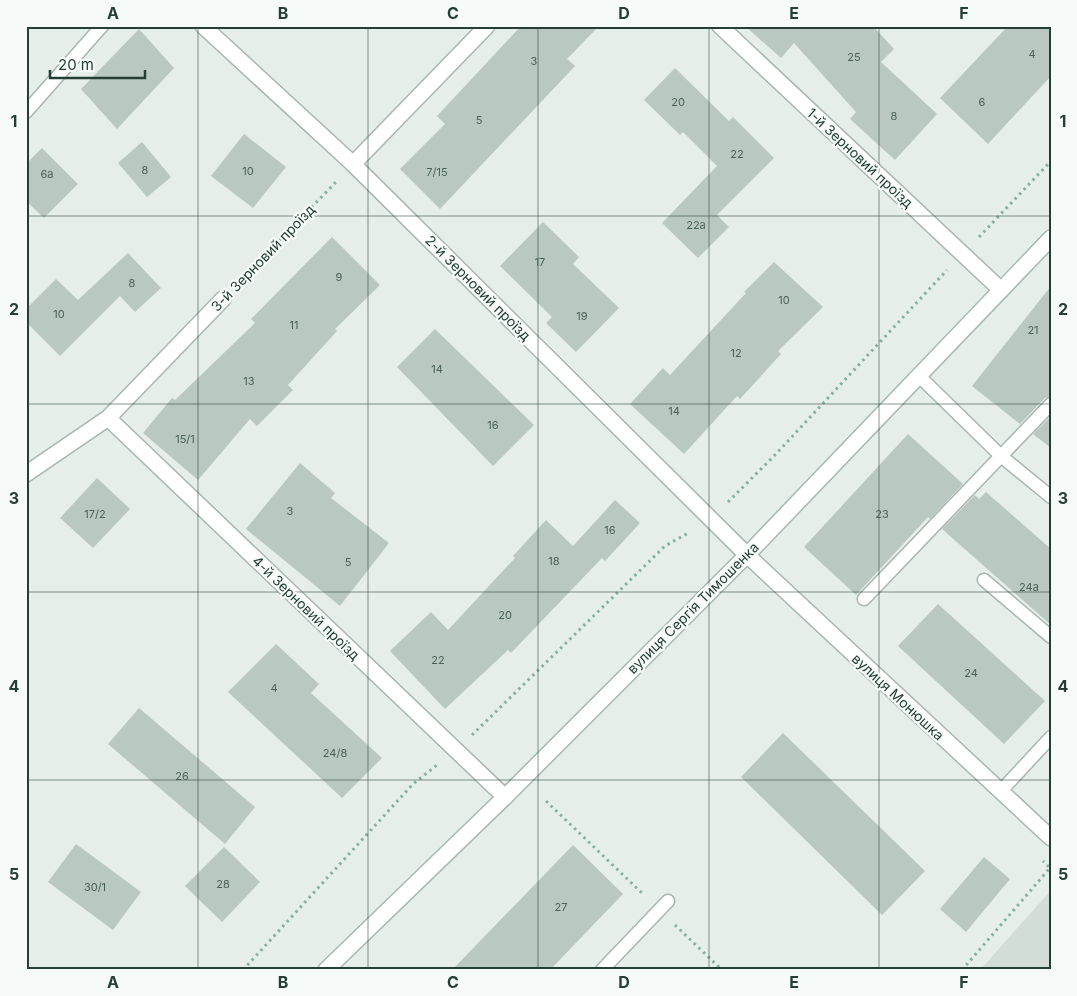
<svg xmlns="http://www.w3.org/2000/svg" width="1077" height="996" font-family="Inter,sans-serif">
	<rect width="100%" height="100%" fill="#e5eee9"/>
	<path fill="#d3ddd8" d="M1051,890V970H980Z"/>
	<path fill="#bac8c2" d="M521,26H599L567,59L575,66L440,209L400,169L445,124L437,116Z
		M745,26H873L894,49L881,62L937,114L895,160L850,119L856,112L794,43L781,58Z
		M1008,26H1051V76L988,144L940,98Z
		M139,29L174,68L117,129L81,89Z
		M675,68L729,121L733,117L774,158L717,215L729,227L698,258L662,223L717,166L683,132L680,135L644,100Z
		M244,134L286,167L253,208L211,176Z
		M142,142L171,177L147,197L118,163Z
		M42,148L78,184L44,218L26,201V164Z
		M543,222L579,257L573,264L619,308L576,352L546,323L552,317L500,266Z
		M332,237L380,285L335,329L337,331L288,385L293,390L257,426L250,419L198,480L143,433L172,398L175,400L255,323L251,319Z
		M128,253L161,288L135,312L120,296L60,356L26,322V309L56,279L78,300Z
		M774,262L823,307L778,351L781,354L740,399L737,396L684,454L630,404L663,368L670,375L746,293L744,292Z
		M1051,286V396L1045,398L1020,424L972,386Z
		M435,329L534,425L493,466L397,367Z
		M1051,416V448L1033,434Z
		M908,434L963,484L930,519L928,517L856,595L804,547Z
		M300,463L335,493L331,498L389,543L340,606L246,529Z
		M97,478L130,509L93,548L60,518Z
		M986,492L1051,549V625L942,529L975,495L979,499Z
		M615,500L640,523L605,561L602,558L511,653L508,650L445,709L390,651L431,612L448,630L515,558L513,556L546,520L573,546Z
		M938,604L1045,701L1004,744L898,646Z
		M276,644L319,684L311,693L382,758L342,798L228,692Z
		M139,708L255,807L225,844L108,744Z
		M783,733L925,871L882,915L741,777Z
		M76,844L141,892L113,930L48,882Z
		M573,845L623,894L597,921L550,970H452Z
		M224,847L260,882L222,922L185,886Z
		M984,857L1010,879L966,932L940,909Z"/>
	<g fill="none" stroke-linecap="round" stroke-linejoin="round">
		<g stroke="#a8b6b0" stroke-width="15">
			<path id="lane" d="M26,112L102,26
				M1051,404L1001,456L1051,497
				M984,580L1051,637
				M864,599L1001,456L919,376
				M1000,792L1051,737
				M602,970L668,901"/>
		</g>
		<g stroke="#a8b6b0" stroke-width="18">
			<path id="street" d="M203,26L353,164L747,555L1051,838
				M720,26L1001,290
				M353,164L487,26
				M108,418L505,797
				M26,474L108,418L223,299"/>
		</g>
		<g stroke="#a4b9b0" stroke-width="18">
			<path id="secondary" d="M326,970L505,797L747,555L1051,238"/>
		</g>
		<path stroke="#87b0a1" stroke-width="3" stroke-dasharray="2.5 4" stroke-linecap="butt" d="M979,237L1051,161
			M239,282L337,181
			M728,502L774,456L947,270
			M472,735L665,546L690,532
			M546,801L644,895
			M675,925L722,970
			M243,970L413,784L437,765
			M962,970L1050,868L1043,861"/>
		<use href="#lane" stroke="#fff" stroke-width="12"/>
		<use href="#street" stroke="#fff" stroke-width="15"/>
		<use href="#secondary" stroke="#fff" stroke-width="15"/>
	</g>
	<path fill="none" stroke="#253f36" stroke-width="1" stroke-opacity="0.55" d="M198,26V970M368,26V970M538,26V970M709,26V970M879,26V970M26,216H1051M26,404H1051M26,592H1051M26,780H1051"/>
	<g text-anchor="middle" stroke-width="4.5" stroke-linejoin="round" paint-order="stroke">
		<g font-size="11" fill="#4a6159">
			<text x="1032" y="58">4</text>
			<text x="854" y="61">25</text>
			<text x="534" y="65">3</text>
			<text x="678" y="106">20</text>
			<text x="982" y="106">6</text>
			<text x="894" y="120">8</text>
			<text x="479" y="124">5</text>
			<text x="737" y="158">22</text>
			<text x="145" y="174">8</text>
			<text x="248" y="175">10</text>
			<text x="437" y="176">7/15</text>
			<text x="47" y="178">6а</text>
			<text x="696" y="229">22а</text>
			<text x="540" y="266">17</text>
			<text x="339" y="281">9</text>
			<text x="132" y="287">8</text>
			<text x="784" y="304">10</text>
			<text x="59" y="318">10</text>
			<text x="582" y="320">19</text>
			<text x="294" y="329">11</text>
			<text x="1033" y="334">21</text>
			<text x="736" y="357">12</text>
			<text x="437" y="373">14</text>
			<text x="249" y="385">13</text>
			<text x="674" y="415">14</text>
			<text x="493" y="429">16</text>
			<text x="185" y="443">15/1</text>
			<text x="290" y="515">3</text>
			<text x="95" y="518">17/2</text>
			<text x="882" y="518">23</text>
			<text x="610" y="534">16</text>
			<text x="554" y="565">18</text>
			<text x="348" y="566">5</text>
			<text x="1029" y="591">24а</text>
			<text x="505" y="619">20</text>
			<text x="438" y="664">22</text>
			<text x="971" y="677">24</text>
			<text x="274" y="692">4</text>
			<text x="335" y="757">24/8</text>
			<text x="182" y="780">26</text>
			<text x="223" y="888">28</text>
			<text x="95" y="891">30/1</text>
			<text x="561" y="911">27</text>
		</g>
		<g font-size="14" fill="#253f36" stroke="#f6faf8">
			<text transform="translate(860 158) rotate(43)" y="5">1-й Зерновий проїзд</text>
			<text transform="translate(263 258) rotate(-46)" y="5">3-й Зерновий проїзд</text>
			<text transform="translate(478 288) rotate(45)" y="5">2-й Зерновий проїзд</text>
			<text transform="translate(306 608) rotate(44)" y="5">4-й Зерновий проїзд</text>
			<text transform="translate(693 608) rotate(-45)" y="5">вулиця Сергія Тимошенка</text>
			<text transform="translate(898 697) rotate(43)" y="5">вулиця Монюшка</text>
		</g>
	</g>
	<rect width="1077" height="996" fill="none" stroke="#f6faf8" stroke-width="55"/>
	<path d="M50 70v8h95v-8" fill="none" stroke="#253f36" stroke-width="2.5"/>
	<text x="58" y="70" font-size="15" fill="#253f36" stroke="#f6faf8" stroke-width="4" paint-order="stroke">20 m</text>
	<rect x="28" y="28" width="1022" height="940" fill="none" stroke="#253f36" stroke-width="2"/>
	<g font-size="16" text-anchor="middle" font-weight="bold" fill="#253f36">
		<text x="113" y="19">A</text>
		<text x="283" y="19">B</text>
		<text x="453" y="19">C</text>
		<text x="624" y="19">D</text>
		<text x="794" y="19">E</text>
		<text x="964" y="19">F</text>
		<text x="14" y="127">1</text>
		<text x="1063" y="127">1</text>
		<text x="14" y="315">2</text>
		<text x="1063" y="315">2</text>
		<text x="14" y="504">3</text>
		<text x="1063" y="504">3</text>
		<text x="14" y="692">4</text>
		<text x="1063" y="692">4</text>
		<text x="14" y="880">5</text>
		<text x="1063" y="880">5</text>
		<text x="113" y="988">A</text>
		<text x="283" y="988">B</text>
		<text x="453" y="988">C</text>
		<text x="624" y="988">D</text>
		<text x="794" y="988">E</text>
		<text x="964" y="988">F</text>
	</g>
</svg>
